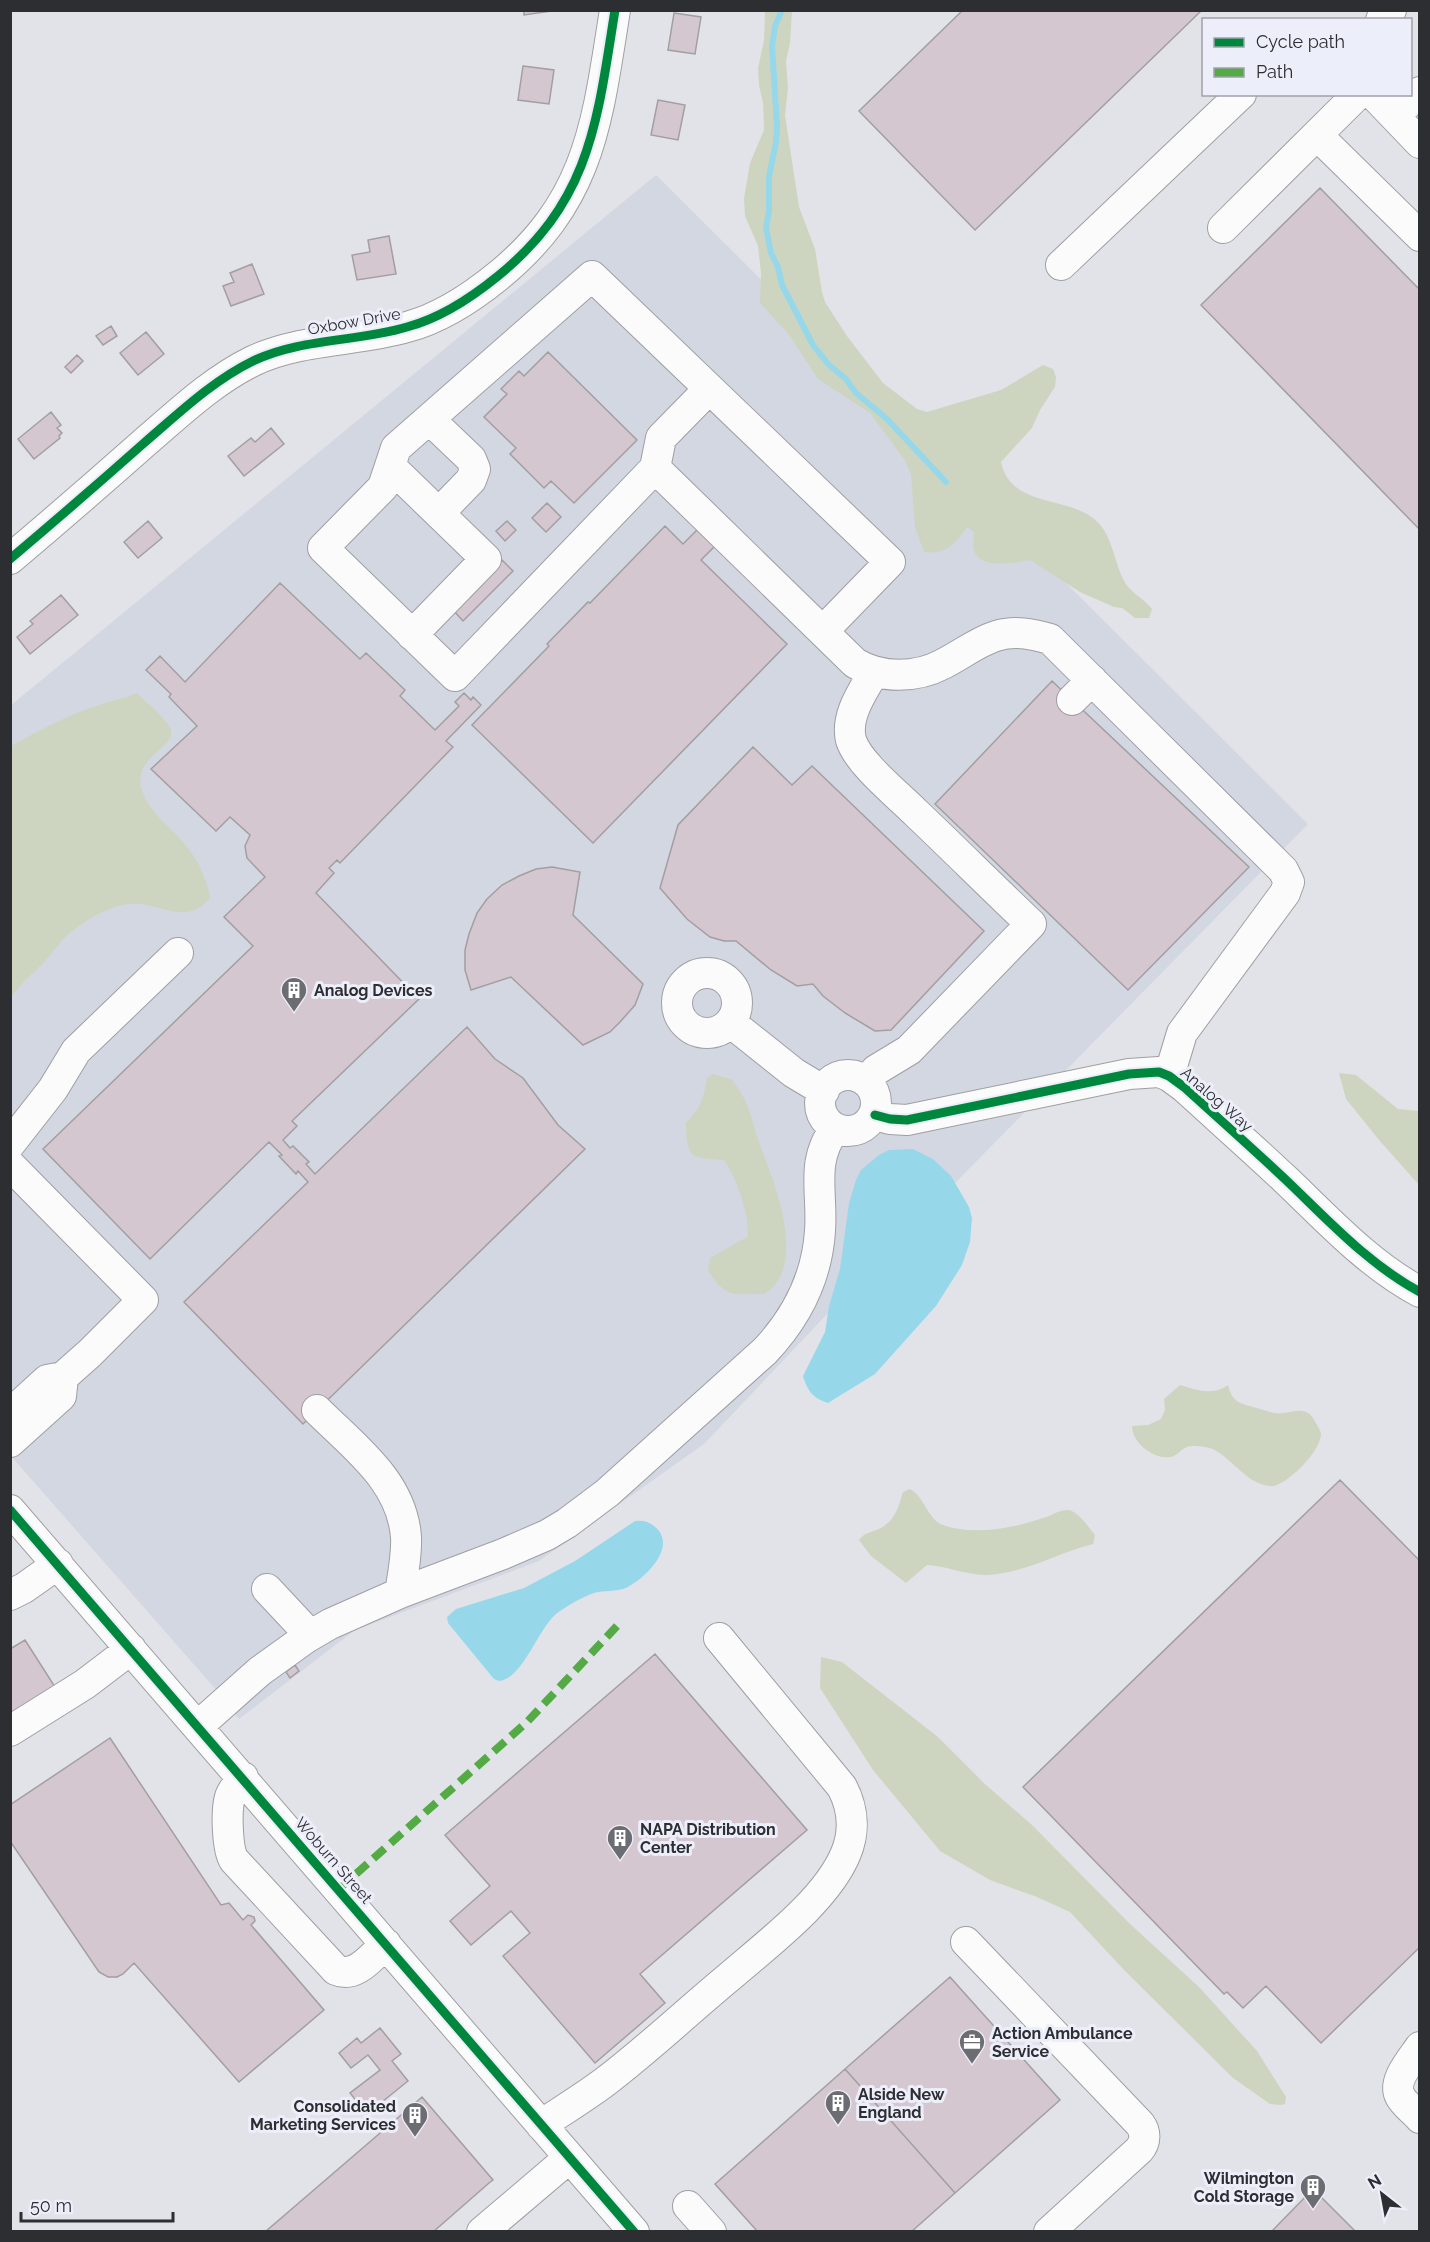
<svg xmlns="http://www.w3.org/2000/svg" width="1430" height="2242" font-family="Raleway,sans-serif">
	<rect width="100%" height="100%" fill="#e2e3e8"/>
	<path fill="#d3d7e2" d="M656,175L1308,824L848,1292L704,1444L539,1561L355,1630L239,1719L212,1685L11,1456L10,706Z"/>
	<path fill="#cdd5c0" d="M765,11H792L790,43L786,61L788,88L785,115L799,207L815,249L822,292L825,302L847,336L883,383L917,409L927,412L1001,390L1043,365L1053,369L1056,377L1055,387L1040,410L1032,428L1001,462C1011,507 1064,496 1093,518C1114,534 1113,563 1126,584C1133,594 1144,599 1152,609L1149,618H1135L1122,608L1114,607L1080,592L1030,560C1015,562 983,571 974,551C972,546 974,538 974,532L967,527C955,544 946,555 924,552L915,527L911,474L904,459L870,413L818,379L790,336L760,303L761,273L758,246L745,216L744,198L750,163L764,130L763,103L759,85L758,68L764,40Z
		M137,693C147,703 161,714 169,726C183,746 130,755 142,791C150,813 168,824 182,841C196,856 207,878 210,898C184,930 156,897 123,905C105,909 85,920 70,933C60,941 52,954 42,964C32,975 18,985 11,998V746C38,731 66,716 96,706C110,701 123,699 137,693Z
		M1339,1073L1356,1075L1398,1109L1419,1111V1185L1379,1140L1346,1099Z
		M713,1074L731,1079C749,1100 751,1118 759,1142C773,1180 810,1266 764,1294C732,1294 726,1299 708,1270L710,1258L747,1237C752,1221 735,1174 724,1160C691,1158 686,1159 686,1123C701,1107 703,1100 707,1078Z
		M1180,1385C1197,1390 1213,1396 1228,1385C1233,1404 1240,1403 1257,1408C1267,1411 1273,1414 1284,1413C1291,1412 1298,1409 1306,1412C1312,1414 1314,1420 1317,1425C1318,1427 1321,1432 1321,1433C1322,1450 1290,1482 1274,1486C1271,1487 1264,1485 1261,1484C1242,1478 1225,1451 1209,1448C1203,1446 1193,1445 1187,1447C1181,1449 1177,1456 1171,1457C1154,1460 1132,1443 1132,1426L1148,1425L1161,1419L1165,1410L1164,1399Z
		M910,1489C925,1497 927,1519 943,1525C973,1536 1014,1528 1043,1518C1051,1516 1060,1509 1069,1510C1080,1513 1088,1527 1095,1535L1093,1544C1057,1553 1023,1574 986,1575C965,1575 947,1566 927,1565L906,1583L871,1556L859,1540C865,1531 876,1532 884,1526C896,1518 899,1505 903,1492Z
		M821,1657L842,1662L938,1737L986,1785L1032,1825L1129,1923L1199,1987L1257,2051L1286,2097L1285,2104L1281,2105L1270,2104L1233,2078L1125,1971L1070,1912L1037,1897L990,1880L940,1851L873,1770L820,1688Z"/>
	<path fill="#96d8ea" d="M913,1149L933,1159L951,1176L969,1207L972,1218L970,1242L962,1265L936,1306L875,1374L828,1403C813,1398 808,1392 803,1376L825,1332L829,1306L840,1269L849,1203L856,1180L861,1170L879,1155L889,1150Z
		M635,1521C646,1520 652,1523 659,1531C674,1551 643,1580 626,1588C616,1592 604,1590 594,1593C584,1596 561,1609 554,1616C537,1632 522,1679 499,1681L494,1679L448,1623L447,1617L456,1609L524,1588L575,1561Z"/>
	<g fill="none" stroke-linecap="round" stroke-linejoin="round">
		<path stroke="#96d8ea" stroke-width="6" d="M782,10L775,26L772,46L777,125L776,142L769,177V211L766,228L771,253L778,267L782,285L813,345L829,365L846,379L856,393L887,419L946,482"/>
	</g>
	<path fill="#d5c7d0" stroke="#a19fa2" stroke-width="1.5" d="M524,10H551V11L524,15Z
		M963,10H1202L975,230L859,111Z
		M674,13L701,17L695,54L668,50Z
		M523,66L554,70L549,104L518,100Z
		M658,100L685,105L678,140L651,135Z
		M1320,188L1420,290V530L1201,305Z
		M389,236L396,274L357,280L352,255L370,252L368,240Z
		M252,264L264,294L231,306L223,286L234,282L230,273Z
		M111,326L117,336L103,345L96,336Z
		M146,332L164,354L138,375L120,353Z
		M548,352L637,440L574,503L551,481L544,488L510,454L516,448L484,417L507,394L501,389L519,371L524,376Z
		M77,355L83,361L71,373L65,367Z
		M51,412L61,425L57,428L62,433L59,436L60,438L34,459L18,439Z
		M271,428L284,444L244,476L228,456L251,438L255,442Z
		M547,503L561,517L546,532L532,518Z
		M148,521L162,538L138,558L124,542Z
		M507,521L516,530L505,541L496,531Z
		M665,526L683,544L698,529L715,546L701,560L787,644L593,843L472,725L549,646L547,644L588,602L590,603Z
		M502,560L513,571L463,621L453,610Z
		M280,583L360,659L366,653L405,690L400,696L435,730L459,706L455,702L464,693L471,700L473,697L481,705L446,741L453,747L340,863L337,860L329,868L334,873L316,893L419,999L292,1121L297,1126L283,1140L290,1148L293,1146L309,1162L306,1164L315,1174L467,1027L495,1059L523,1078L558,1125L585,1149L303,1424L184,1302L308,1182L298,1171L296,1174L279,1156L282,1155L269,1142L150,1259L43,1149L253,946L224,917L265,877L247,858L245,846L250,835L230,817L216,831L151,769L197,726L169,697L171,694L146,670L160,656L185,682Z
		M61,595L78,615L30,654L17,637L33,624L30,621Z
		M1052,681L1249,867L1128,990L935,804Z
		M753,747L792,785L812,766L984,931L891,1030L875,1031L845,1013L823,996L813,984L797,986L771,970L736,941H724L710,937L687,919L660,888L678,825Z
		M552,867L580,872L573,915L643,984L635,1005L620,1022L610,1032L583,1045L511,977L471,990L465,970V950L469,934L477,913L487,899L502,885L519,876L536,869Z
		M1340,1480L1420,1561V1947L1321,2043L1266,1986L1243,2008L1227,1992L1224,1994L1023,1787Z
		M25,1640L55,1687L10,1715V1649Z
		M655,1654L807,1830L640,1974L665,2003L595,2063L503,1956L530,1933L511,1911L471,1945L450,1921L490,1886L445,1835Z
		M295,1665L299,1671L290,1678L286,1672Z
		M110,1738L221,1905L229,1903L243,1920L248,1915L254,1917L255,1921L251,1925L324,2010L239,2082L134,1963L123,1974L117,1977H108L99,1972L10,1841V1805Z
		M950,1977L1060,2100L955,2193L845,2069Z
		M380,2028L401,2054L392,2061L408,2081L367,2114L350,2093L380,2070L368,2055L351,2068L339,2053L357,2038L361,2043Z
		M845,2069L955,2193L911,2232H758L715,2184Z
		M422,2097L493,2180L489,2183L433,2232H265Z
		M1313,2189L1356,2232H1271Z"/>
	<g fill="none" stroke-linecap="round" stroke-linejoin="round">
		<g stroke="#9f9fa3" stroke-width="32">
			<path id="minor" d="M1381,20L1391,10
				M1373,94L1420,143
				M1394,116L1420,92
				M1317,135L1420,236
				M1223,228L1358,94
				M1061,265L1241,94
				M429,419L471,459L475,469L471,480L439,513
				M390,466L486,559L412,635
				M655,468L661,438L709,389
				M10,559C55,521 100,482 144,443C178,414 212,381 253,361C301,338 357,342 407,327C441,318 471,298 498,276C591,200 597,122 615,10
				M823,631L890,562L592,276L396,448L383,487L323,548L455,676L655,468L855,663C881,679 917,678 943,664C961,655 977,642 996,636C1015,630 1032,634 1050,639L1283,870L1289,882L1285,893L1182,1033L1169,1076
				M1072,700L1092,680
				M677 1003a30 30 0 1 1 60 0a30 30 0 1 1-60 0Z
				M730,1022L794,1073L824,1091
				M820 1103a28 28 0 1 1 56 0a28 28 0 1 1-56 0Z
				M866,1081L876,1070L909,1050L1031,924C992,887 954,849 915,812C898,795 858,763 851,740C845,716 863,691 874,672
				M875,1115L890,1119L907,1120L1129,1074L1159,1072L1169,1076L1184,1087C1218,1118 1252,1148 1286,1180C1328,1220 1368,1264 1420,1292
				M10,1144L53,1089L76,1051L178,953
				M10,1165L143,1300L90,1353L63,1377L47,1380L10,1414
				M317,1410C354,1447 402,1481 406,1537C407,1555 403,1574 400,1593
				M10,1442L61,1396L63,1377
				M10,1510L634,2232
				M267,1589L310,1635
				M10,1595L24,1588L58,1564
				M198,1726L260,1671L306,1638L330,1624L400,1593L503,1554L547,1535L567,1523L607,1493L765,1351C796,1318 817,1277 820,1231C823,1191 810,1163 835,1128
				M10,1731L85,1684L131,1649
				M243,1777C239,1783 232,1790 230,1797C226,1810 227,1849 234,1860L336,1970C356,1979 372,1956 386,1944
				M966,1942L1140,2124C1146,2132 1146,2142 1139,2150L1049,2232
				M1420,2047C1412,2059 1392,2081 1400,2096C1404,2104 1414,2111 1420,2118
				M541,2125C563,2110 585,2097 606,2081C648,2049 687,2012 728,1978C766,1945 827,1900 846,1853C855,1831 853,1808 842,1787L719,1638
				M688,2206L711,2232
				M482,2232L569,2158"/>
		</g>
		<use href="#minor" stroke="#fbfbfc" stroke-width="30"/>
		<path stroke="#54ab45" stroke-width="8" stroke-dasharray="15 8" stroke-linecap="butt" d="M339,1889L527,1722L617,1626"/>
		<g stroke="#eceef9" stroke-width="13">
			<path id="cycleway" d="M10,559C55,521 100,482 144,443C178,414 212,381 253,361C301,338 357,342 407,327C441,318 471,298 498,276C591,200 597,122 615,10
				M875,1115L890,1119L907,1120L1129,1074L1159,1072L1169,1076L1184,1087C1218,1118 1252,1148 1286,1180C1328,1220 1368,1264 1420,1292
				M10,1510L634,2232"/>
		</g>
		<use href="#cycleway" stroke="#00873e" stroke-width="9"/>
	</g>
	<defs>
		<g id="building-pin" transform="scale(1.35)"><path d="M0 17L-7.5 6A9.5 9.5 0 1 1 7.5 6Z" fill="#6c6d72" stroke="#eceef9"/><path d="M-4-6H4V6H1V3H-1V6H-4ZM-2.5-4.3h1.7v1.8h-1.7ZM.8-4.3h1.7v1.8H.8ZM-2.5-1h1.7V.8h-1.7ZM.8-1h1.7V.8H.8Z" fill="#fff"/></g>
		<g id="office-pin" transform="scale(1.35)"><path d="M0 17L-7.5 6A9.5 9.5 0 1 1 7.5 6Z" fill="#6c6d72" stroke="#eceef9"/><path d="M-6-3h4V-5.5h4V-3h4V5H-6ZM-1-4.5V-3h2v-1.5ZM-6 0V1H6V0Z" fill="#fff"/></g>
	</defs>
	<g fill-rule="evenodd">
		<use href="#building-pin" x="294" y="990"/>
		<use href="#building-pin" x="620" y="1838"/>
		<use href="#office-pin" x="972" y="2042"/>
		<use href="#building-pin" x="838" y="2103"/>
		<use href="#building-pin" x="415" y="2115"/>
		<use href="#building-pin" x="1313" y="2187"/>
	</g>
	<g text-anchor="middle" stroke-width="6" stroke-linejoin="round" paint-order="stroke">
		<g font-size="16" fill="#2d2e32" stroke="#eceef9">
			<text transform="translate(354 321) rotate(-10)" y="6">Oxbow Drive</text>
			<text transform="translate(1217 1099) rotate(41)" y="6">Analog Way</text>
			<text transform="translate(334 1860) rotate(49)" y="6">Woburn Street</text>
		</g>
		<g font-size="16" font-weight="bold" fill="#2d2e32" stroke="#eceef9" text-anchor="start">
			<text x="314" y="996">Analog Devices</text>
			<text x="640" y="1835">NAPA Distribution<tspan x="640" dy="18">Center</tspan></text>
			<text x="992" y="2039">Action Ambulance<tspan x="992" dy="18">Service</tspan></text>
			<text x="858" y="2100">Alside New<tspan x="858" dy="18">England</tspan></text>
			<text x="396" y="2112" text-anchor="end">Consolidated<tspan x="396" dy="18">Marketing Services</tspan></text>
			<text x="1294" y="2184" text-anchor="end">Wilmington<tspan x="1294" dy="18">Cold Storage</tspan></text>
		</g>
	</g>
	<rect width="1430" height="2242" fill="none" stroke="#2d2e32" stroke-width="24"/>
	<rect x="1202" y="18" width="210" height="78" fill="#eceef9" stroke="#a0a1a9" stroke-width="1.5"/>
	<rect x="1214" y="38" width="30" height="9" fill="#00873e" stroke="#a0a1a9" stroke-width="1.5"/>
	<text x="1256" y="48" font-size="18" fill="#2d2e32">Cycle path</text>
	<rect x="1214" y="68" width="30" height="9" fill="#54ab45" stroke="#a0a1a9" stroke-width="1.5"/>
	<text x="1256" y="78" font-size="18" fill="#2d2e32">Path</text>
	<g transform="translate(1382 2194) rotate(329)" stroke="#eceef9" stroke-width="4.5" paint-order="stroke">
	<path d="M0-4.5L10 22L0 15L-10 22Z" fill="#2d2e32"/>
	<text y="-9" font-size="16" font-weight="bold" text-anchor="middle" fill="#2d2e32">N</text>
	</g>
	<path d="M21 2212v9h152v-9" fill="none" stroke="#2d2e32" stroke-width="3"/>
	<text x="30" y="2212" font-size="18" fill="#2d2e32" stroke="#eceef9" stroke-width="4.5" paint-order="stroke">50 m</text>
</svg>
